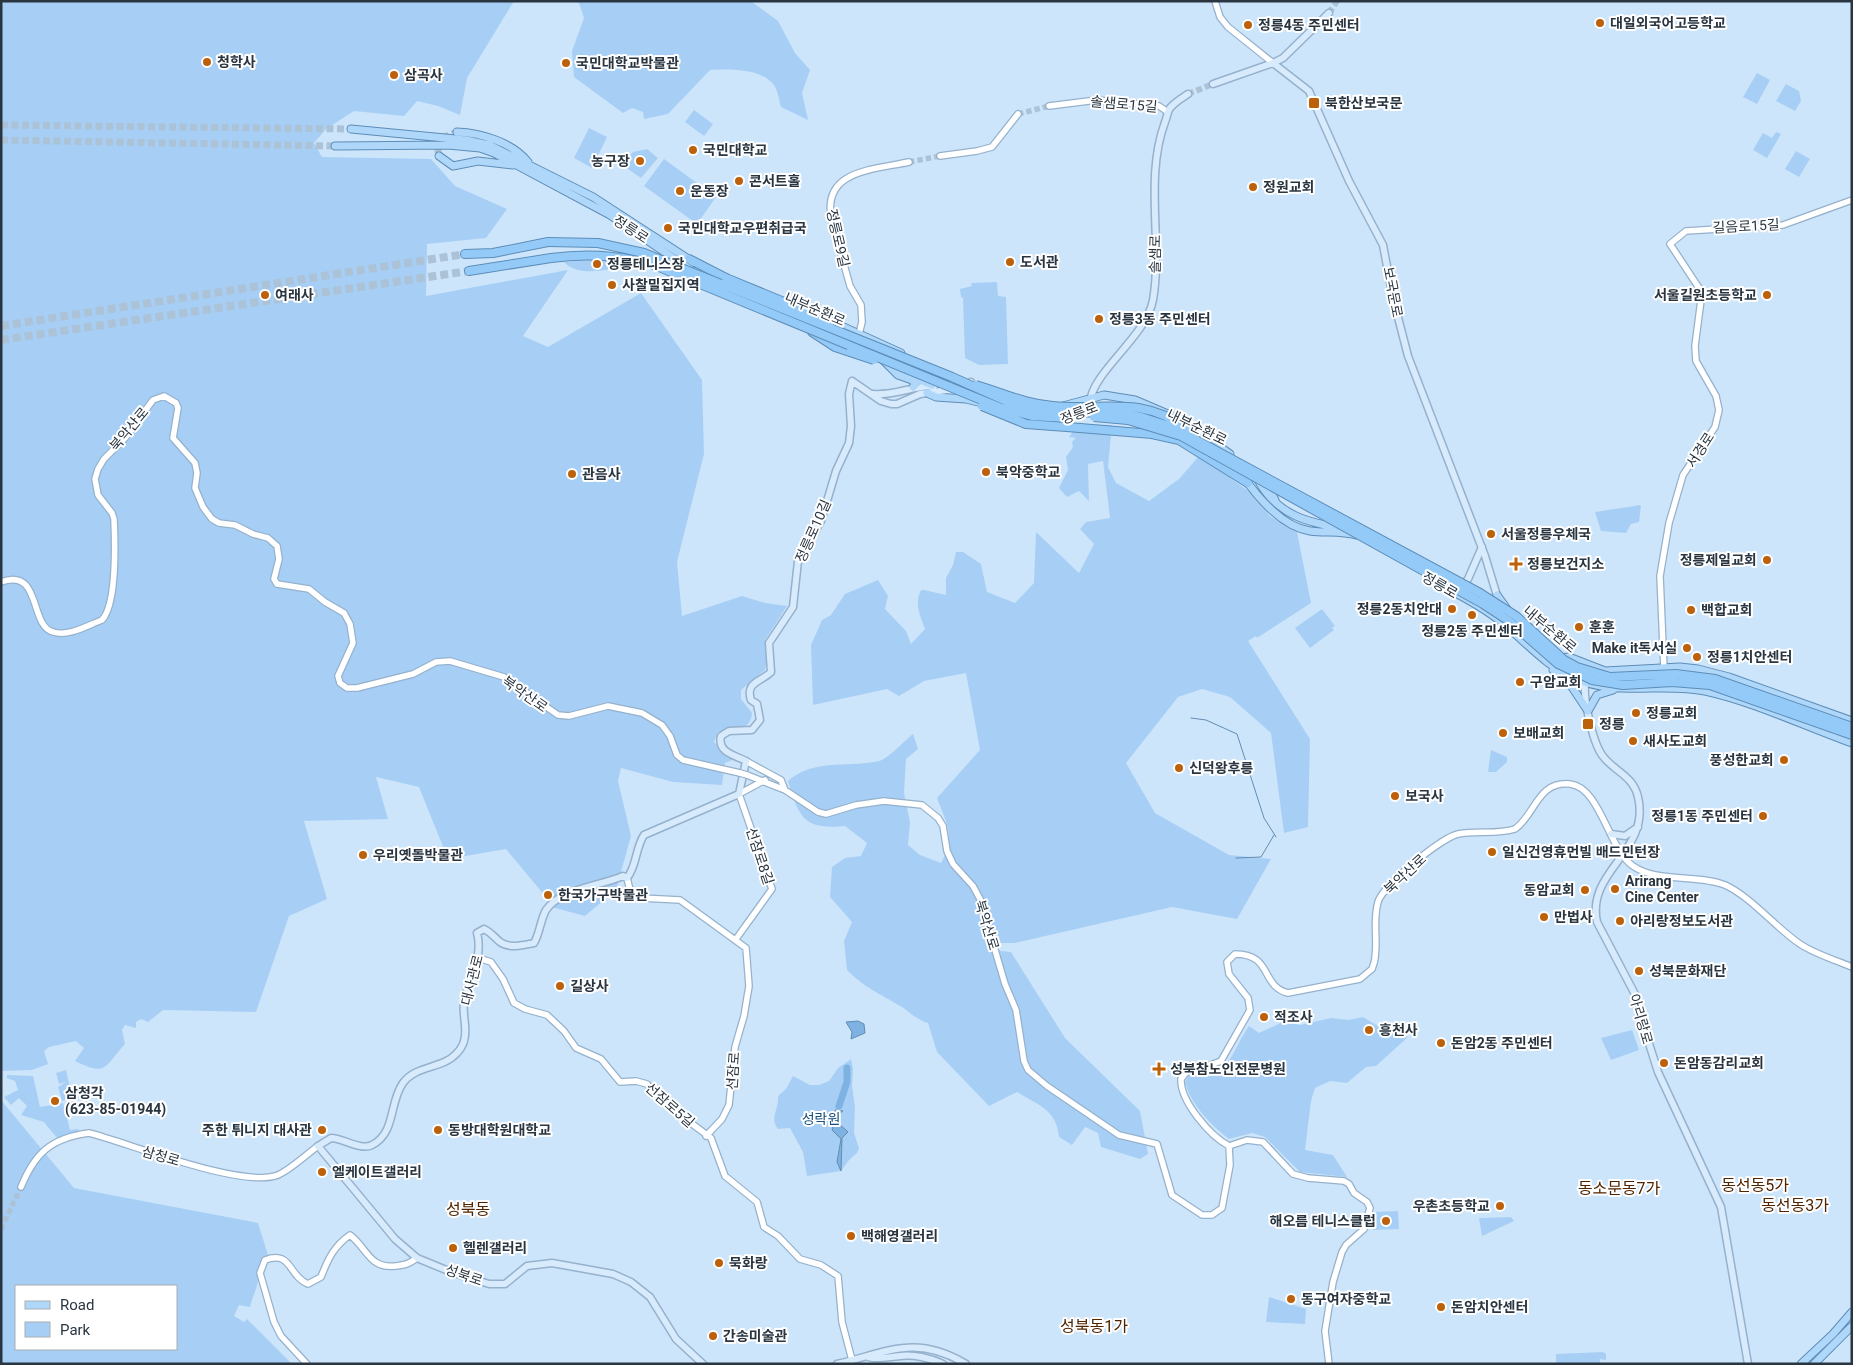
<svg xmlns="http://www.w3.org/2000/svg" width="1853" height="1365" font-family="Roboto,'Noto Sans KR',sans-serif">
	<rect width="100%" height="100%" fill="#cde5fb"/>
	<path fill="#a7cff5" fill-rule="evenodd" d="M1,1H514L467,78L460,115L438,106L417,101L404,116L354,111L326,129L314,143L322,157L431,159L455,186L507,209L486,238L427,244L426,296L568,270L523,336L548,347L641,293L702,380L704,454L677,562L682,616L742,596L765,603L787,606L765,640L767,659L765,670L741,690V699L752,713C750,733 735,727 718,732L714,742L732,760L725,763L722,785L673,782L621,768L618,781L631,836L616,890L585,916L555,908L506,849L448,859L419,787L376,777L388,819L304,821L327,899L289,916L256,1012L163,1010L148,1022L141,1019L136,1022V1028L125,1025L122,1030L125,1044C104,1067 107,1077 75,1061L84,1048L76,1041L49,1047L44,1051L48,1064L32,1070L1,1071Z
		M573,1H751L778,21L795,53L810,70L802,93L808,120L781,107C779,100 778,91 774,85C761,68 728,69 710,70L668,114L644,119L643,112L632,108L623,113L574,77L572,51L584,18L579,3Z
		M1757,73L1770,80L1757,104L1743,97Z
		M1786,84L1799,91L1801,101L1795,111L1776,101Z
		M694,110L713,124L704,136L685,122Z
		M589,128L607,137L592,168L574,158Z
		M1776,132L1781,134L1767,158L1753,150L1763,133L1772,138Z
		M647,149L658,158L641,178L622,165L633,152Z
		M1796,151L1810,159L1799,177L1785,169Z
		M664,159L716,197L697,224L644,186Z
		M609,259L627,263L628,266C608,269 579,278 564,262Z
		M997,282L998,296L1006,297L1008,364L979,365L965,358L963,298L961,297L960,289L972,286L971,283Z
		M1078,424L1112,425L1108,467L1116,483L1149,501L1179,479L1199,456L1250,492L1270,516L1297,532L1311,603L1257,638L1256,636L1248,641L1310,739L1308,827L1284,833L1271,733L1230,697L1202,689L1178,697L1126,763L1155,813L1229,855L1271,859L1237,919L1172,907L1015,943H996L987,938L991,950L1011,952L1065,1038L1140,1111L1148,1154L1140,1159L1101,1147L1098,1133L1085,1127L1072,1145L1059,1137C1057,1110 1038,1105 1017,1092L989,1106L937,1052L928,1023C917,1020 911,1013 902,1007C880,994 865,988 847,970L844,941L852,922L830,897L832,867L845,858L861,856L867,843L845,826C804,830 799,818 788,781C814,758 849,768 879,761C888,759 905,740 913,734L918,749L906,759L904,793L910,822L908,845L920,855L941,863C956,836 947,825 937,798L980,750L966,673L924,681L899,696L887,689L813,705L811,645L822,620L831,615L845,594L878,580L888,596L885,609L906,631L911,644L925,629C920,615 914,604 921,590H924L946,595V578L953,565L956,552H963L981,564L987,592L1015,603L1034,583L1036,532L1079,573L1094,544L1080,529L1086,522L1110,518L1103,461L1088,464L1089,501L1079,491L1067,497L1059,488L1068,470L1066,457L1073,447L1072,442L1076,438L1069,437Z
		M1641,505L1639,522L1631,524L1626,533L1601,531L1595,512Z
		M1322,609L1335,626L1332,628L1334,630L1310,648L1295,628Z
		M1491,750L1507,757V762L1496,772H1488Z
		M1363,1017L1381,1028L1408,1037L1376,1066L1366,1067L1347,1083L1330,1081L1315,1088L1311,1101L1305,1150L1333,1155L1347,1177L1300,1172L1265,1137L1252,1133L1229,1139C1211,1125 1191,1105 1185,1082L1189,1075C1236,1071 1226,1060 1249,1026L1259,1033L1285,1021L1300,1025L1331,1018L1349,1020Z
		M1632,1030L1639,1050L1611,1060L1601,1038Z
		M851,1059L853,1069L852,1086L855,1107L854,1133L859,1148L857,1153L849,1160L841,1171L807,1176L803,1152L790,1128L778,1129C769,1118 779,1110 778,1096L786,1089L793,1076L810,1085H819L829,1081L838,1068Z
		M66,1070L72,1097L62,1101L58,1087L66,1082L59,1084L56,1073Z
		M7,1075L33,1076L40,1107L63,1103L70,1130L78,1129L79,1132L57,1138L44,1122L21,1115L27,1106L19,1098L11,1105L4,1097L18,1090L15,1081L7,1078Z
		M1,1100L74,1188L258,1223L268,1255C258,1263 260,1269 258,1280C257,1289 252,1298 250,1307L239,1305L234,1316L244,1322L247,1319L292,1364H1ZM16,1286H176V1349H16Z
		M1398,1211L1399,1229L1373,1230L1372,1212Z
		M1511,1217L1514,1221L1482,1236L1479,1218Z
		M1269,1297L1306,1309L1305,1324L1266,1322Z
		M1603,1352L1606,1354V1360L1600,1359V1364H1556V1354Z"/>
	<path fill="#7db2e2" stroke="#648cb1" d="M858,1021L864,1024L865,1033L851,1039L852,1032L846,1022Z
		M835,1110L843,1111L839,1114L838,1123L848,1132L842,1138L841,1171L837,1162L841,1139L832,1130L836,1114Z"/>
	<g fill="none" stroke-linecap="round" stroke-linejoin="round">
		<path stroke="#648cb1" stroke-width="1" d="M1191,718L1206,720L1237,734L1264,818L1276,837
			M1236,858L1261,857L1274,835"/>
		<path stroke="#7db2e2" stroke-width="7" d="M839,1106L847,1082V1068"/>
		<path stroke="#acc2d6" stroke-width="5.5" stroke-dasharray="5.5 3" stroke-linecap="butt" d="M1018,114L1049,106
			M909,162L940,156
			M1,1229L21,1187"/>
		<path stroke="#acc2d6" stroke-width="6" stroke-dasharray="6 3" stroke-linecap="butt" d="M1329,13L1337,1
			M1188,94L1213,84"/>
		<path stroke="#acc2d6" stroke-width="7" stroke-dasharray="7 3.5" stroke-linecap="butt" d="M1,125L351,129
			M1,140L335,146
			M439,156L437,145L439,139L457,132"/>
		<path stroke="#acc2d6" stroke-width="8" stroke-dasharray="8 4" stroke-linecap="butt" d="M1,326L465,254
			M1,340L469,271"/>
		<g stroke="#95b1cc" stroke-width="8">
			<path id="tertiary" d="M1215,1L1220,17L1228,27L1273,63
				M1049,106L1097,100L1159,106L1168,112
				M940,156L977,151L992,147L1018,114
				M855,335L859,334L862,322L861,305L850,286L832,222C820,170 872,170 909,162
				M1,582C42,567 29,626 53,632C69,637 88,625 102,620C117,604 115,541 114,519L112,513L98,495L95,479L98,469L104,459L125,438L153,400L164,396L176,403L178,408L173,438L195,463L197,473L195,488L203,507L212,519L219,523L235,525L253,534L268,538L277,546L279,559L274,579L277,584L309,589L325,602L344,613L350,624L353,643L338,676L340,683L347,688H357L413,674L436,662L450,661L504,677L558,715L569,716L608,706L642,713L662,725L670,736L677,755L683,760L740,773
				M1664,670L1660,576L1669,523L1683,475L1715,427L1719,410L1716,396L1696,361L1695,346L1701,300L1699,288L1670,244L1686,231L1783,225L1852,200
				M746,761L781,780L785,790
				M747,775L785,790L818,812L826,814L856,805L884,801L922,805L938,818L943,826L947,851L953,864L973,886L980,899L1005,984L1016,1010L1024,1061L1028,1070L1047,1086L1119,1135L1157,1144L1172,1195L1202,1215H1212L1222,1208L1230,1165L1229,1146C1210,1136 1180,1101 1181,1079L1192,1065L1208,1066L1221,1061L1250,1010L1248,998L1229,974L1227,962L1235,954C1273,954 1260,986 1288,993L1360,979L1372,969L1374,963C1379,944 1372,922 1378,902C1382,886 1441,838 1458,834C1476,830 1497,835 1515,829C1536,814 1537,781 1570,784C1600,787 1609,850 1633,866C1657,883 1698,874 1725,885C1750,896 1776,928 1800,944C1815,954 1835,960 1852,967
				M627,878L630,890L641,898L680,900L746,948L749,986L744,1016L735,1047L729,1105L722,1119L706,1136
				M736,939L772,889L739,794L765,780
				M478,958L491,962L503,979L514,1003L525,1009L547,1015L564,1031L576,1048L601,1059L620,1082L636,1081L647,1084L664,1103L711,1138L725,1176L757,1202L764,1227L778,1236L800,1259L821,1265L838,1276L842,1322L852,1360
				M1229,1146L1247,1140L1263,1142L1293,1174L1308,1178L1344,1181L1349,1184L1354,1193L1367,1202L1370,1208L1364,1229L1346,1245L1342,1252L1333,1282L1325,1331L1329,1364
				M21,1187C35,1153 51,1138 89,1133C129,1143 242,1189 278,1175C290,1170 307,1154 318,1146
				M307,1364L281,1336L274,1322L260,1273L265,1260C292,1250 288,1276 308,1284L321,1277C328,1259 334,1246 350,1235C368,1249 369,1269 396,1266C405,1265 409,1264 417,1258"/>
		</g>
		<g stroke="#95b1cc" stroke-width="9">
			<path id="secondary" d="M1273,63L1309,91L1349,181L1383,245L1393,298L1408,356L1485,556L1498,599
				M1213,84L1273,63L1283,58L1329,13
				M873,394C894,396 912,386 934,386
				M1090,402C1093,371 1146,337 1153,300C1163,241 1144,179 1165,122C1167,118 1167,112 1170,108C1175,102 1182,98 1188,94
				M1462,586L1468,579L1482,547
				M1587,678C1580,691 1593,742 1602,755C1613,771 1633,775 1638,797C1651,852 1586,870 1597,922L1638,1000L1646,1034L1658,1072L1721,1207L1748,1364
				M1611,834L1625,836L1638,827
				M868,1357C879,1360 888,1357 900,1356C913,1354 930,1358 943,1364
				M703,1364L676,1339L650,1297L631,1282L613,1274L552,1263L527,1266L505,1284H489L451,1272L417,1258L395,1239L318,1146L331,1138C343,1138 361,1151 372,1145C396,1133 389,1102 403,1083C416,1065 442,1069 456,1054C459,1051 463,1045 464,1041C468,1029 462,1015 464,1003C467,978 484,959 477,933L484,929C492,933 494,937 500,942C510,949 524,945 534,943C540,933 540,921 546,910C560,889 600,886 623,876L627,878C637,866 635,849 644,835L739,794L746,761C734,755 717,752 721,736L729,731L752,730L760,720L757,704L751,700C745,682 761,682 771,672L769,643L793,607L798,561L821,521L836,471L849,443L851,426L849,394L852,381L881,401L891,404H897L920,394L947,390L964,392L971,382
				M837,1364C889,1352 915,1334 966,1364"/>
		</g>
		<g stroke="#5d8db7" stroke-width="9">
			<path id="primary" d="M351,129L466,140L489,145L593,197L693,262
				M457,132C481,133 512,142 528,162
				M335,146L448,145L480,148L494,153L610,215L691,270
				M439,156L453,166L478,161L513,165
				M824,318L901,353
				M810,324L885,356
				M883,360L898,375L912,380L916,384L913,387
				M895,366L904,373L932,385
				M927,393L936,397L966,399L982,403
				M1063,406L1104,395L1135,400L1184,421L1230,454
				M1139,411L1164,422
				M1015,417L1042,422L1066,419
				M1257,478C1277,516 1308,523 1347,529
				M1245,479C1260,500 1284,527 1310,531C1325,533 1342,531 1356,535
				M1266,482L1275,500
				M1428,578C1453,592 1483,606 1505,625C1528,644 1546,666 1574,678C1616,697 1662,682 1705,691C1755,702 1804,726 1852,743
				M1497,595L1507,609
				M1559,658L1569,657L1605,671L1680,667L1698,669L1729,677L1852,721
				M1553,670L1572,687L1588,711L1597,695L1613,690
				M1801,1364L1833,1334L1852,1312
				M1814,1364L1852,1326"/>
		</g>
		<g stroke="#5d8db7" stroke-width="10">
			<path id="trunk" d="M465,254L493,253L548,242
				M689,259L726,278
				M469,271L551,258
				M758,302L786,316
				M812,332L835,347L850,352
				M1080,428L1152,434L1179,440L1248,483
				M1186,428L1213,446"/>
		</g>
		<use href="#tertiary" stroke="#fff" stroke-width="5.5"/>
		<use href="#secondary" stroke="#d7ebfd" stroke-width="6"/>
		<use href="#primary" stroke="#afd7fa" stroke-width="7"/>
		<use href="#trunk" stroke="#94caf8" stroke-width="8"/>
		<g stroke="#95b1cc" stroke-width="8" stroke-linecap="butt">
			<path id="tertiary-bridge" d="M740,773L747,775"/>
		</g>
		<g stroke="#5d8db7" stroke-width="10" stroke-linecap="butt">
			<path id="trunk-bridge" d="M548,242L598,243L644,253L952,377L1022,408L1062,413L1114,412L1141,417L1172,427L1480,593L1516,616L1564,660L1577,667L1610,677L1676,674L1715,679L1852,727
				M551,258C586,253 620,255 654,265L1001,408L1033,416L1068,418
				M726,278L801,309L829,324
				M850,352L874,360
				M976,385C1003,393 1025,404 1053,406C1103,411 1141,395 1186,428
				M982,406L1026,424L1080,428
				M1094,417L1128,420L1181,436L1483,604L1509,621L1558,664L1592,680L1623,685L1672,682L1710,685L1852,735"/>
		</g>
		<use href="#tertiary-bridge" stroke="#fff" stroke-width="5.5"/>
		<use href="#trunk-bridge" stroke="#94caf8" stroke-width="8"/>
	</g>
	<g fill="#bc610a" stroke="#fff" stroke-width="2">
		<circle cx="1600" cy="23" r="5"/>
		<circle cx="1248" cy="25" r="5"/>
		<circle cx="207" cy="62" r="5"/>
		<circle cx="566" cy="63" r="5"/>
		<circle cx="394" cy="75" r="5"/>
		<rect x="1308" y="97" width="12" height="12" rx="2.5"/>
		<circle cx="693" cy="150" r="5"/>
		<circle cx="640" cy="161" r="5"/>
		<circle cx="739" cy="181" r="5"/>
		<circle cx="1253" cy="187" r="5"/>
		<circle cx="680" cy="191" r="5"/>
		<circle cx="668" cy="228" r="5"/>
		<circle cx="1010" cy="262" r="5"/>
		<circle cx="597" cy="264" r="5"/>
		<circle cx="612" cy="285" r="5"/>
		<circle cx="265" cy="295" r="5"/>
		<circle cx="1767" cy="295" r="5"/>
		<circle cx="1099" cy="319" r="5"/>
		<circle cx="986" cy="472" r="5"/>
		<circle cx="572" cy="474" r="5"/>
		<circle cx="1491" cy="534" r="5"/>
		<circle cx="1767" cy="560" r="5"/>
		<path d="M1513.5 556.5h5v5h5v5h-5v5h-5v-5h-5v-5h5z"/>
		<circle cx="1452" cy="609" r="5"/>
		<circle cx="1691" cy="610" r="5"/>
		<circle cx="1472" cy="615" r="5"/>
		<circle cx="1579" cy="627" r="5"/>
		<circle cx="1687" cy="648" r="5"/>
		<circle cx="1697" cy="657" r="5"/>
		<circle cx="1520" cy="682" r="5"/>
		<circle cx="1636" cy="713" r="5"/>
		<rect x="1582" y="718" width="12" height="12" rx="2.5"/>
		<circle cx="1503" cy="733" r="5"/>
		<circle cx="1633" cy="741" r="5"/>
		<circle cx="1784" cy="760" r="5"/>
		<circle cx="1179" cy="768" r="5"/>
		<circle cx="1395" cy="796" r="5"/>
		<circle cx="1763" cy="816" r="5"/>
		<circle cx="1492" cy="852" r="5"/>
		<circle cx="363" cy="855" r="5"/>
		<circle cx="1615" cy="889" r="5"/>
		<circle cx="1585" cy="890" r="5"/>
		<circle cx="548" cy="895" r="5"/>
		<circle cx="1544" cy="917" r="5"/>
		<circle cx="1620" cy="921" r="5"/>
		<circle cx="1639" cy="971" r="5"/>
		<circle cx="560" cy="986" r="5"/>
		<circle cx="1264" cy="1017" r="5"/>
		<circle cx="1369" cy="1030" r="5"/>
		<circle cx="1441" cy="1043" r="5"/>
		<circle cx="1664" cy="1063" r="5"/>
		<path d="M1156.5 1061.5h5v5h5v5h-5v5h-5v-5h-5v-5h5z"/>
		<circle cx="55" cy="1101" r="5"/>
		<circle cx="322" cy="1130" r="5"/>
		<circle cx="438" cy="1130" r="5"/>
		<circle cx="322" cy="1172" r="5"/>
		<circle cx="1500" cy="1206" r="5"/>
		<circle cx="1386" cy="1221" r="5"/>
		<circle cx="851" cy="1236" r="5"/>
		<circle cx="453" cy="1248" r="5"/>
		<circle cx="719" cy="1263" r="5"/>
		<circle cx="1291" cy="1299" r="5"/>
		<circle cx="1441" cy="1307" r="5"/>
		<circle cx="713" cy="1336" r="5"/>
	</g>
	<g text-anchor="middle" stroke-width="4" stroke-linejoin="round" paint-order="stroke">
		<g font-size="14" font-weight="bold" fill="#293540" stroke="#fff" text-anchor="start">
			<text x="1610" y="28">대일외국어고등학교</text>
			<text x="1258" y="30">정릉4동 주민센터</text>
			<text x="217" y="67">청학사</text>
			<text x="576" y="68">국민대학교박물관</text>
			<text x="404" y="80">삼곡사</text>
			<text x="1325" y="108">북한산보국문</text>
			<text x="703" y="155">국민대학교</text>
			<text x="630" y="166" text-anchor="end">농구장</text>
			<text x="749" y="186">콘서트홀</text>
			<text x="1263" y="192">정원교회</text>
			<text x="690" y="196">운동장</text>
			<text x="678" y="233">국민대학교우편취급국</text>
			<text x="1020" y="267">도서관</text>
			<text x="607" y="269">정릉테니스장</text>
			<text x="622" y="290">사찰밀집지역</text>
			<text x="275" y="300">여래사</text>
			<text x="1757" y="300" text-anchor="end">서울길원초등학교</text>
			<text x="1109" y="324">정릉3동 주민센터</text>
			<text x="996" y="477">북악중학교</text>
			<text x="582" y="479">관음사</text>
			<text x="1501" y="539">서울정릉우체국</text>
			<text x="1757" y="565" text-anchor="end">정릉제일교회</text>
			<text x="1527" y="569">정릉보건지소</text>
			<text x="1442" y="614" text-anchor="end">정릉2동치안대</text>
			<text x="1701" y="615">백합교회</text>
			<text x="1589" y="632">훈훈</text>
			<text x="1472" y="636" text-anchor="middle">정릉2동 주민센터</text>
			<text x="1677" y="653" text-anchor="end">Make it독서실</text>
			<text x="1707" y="662">정릉1치안센터</text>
			<text x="1530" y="687">구암교회</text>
			<text x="1646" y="718">정릉교회</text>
			<text x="1599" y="729">정릉</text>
			<text x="1513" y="738">보배교회</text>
			<text x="1643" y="746">새사도교회</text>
			<text x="1774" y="765" text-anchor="end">풍성한교회</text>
			<text x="1189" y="773">신덕왕후릉</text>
			<text x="1405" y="801">보국사</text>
			<text x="1753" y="821" text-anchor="end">정릉1동 주민센터</text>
			<text x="1502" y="857">일신건영휴먼빌 배드민턴장</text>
			<text x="373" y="860">우리옛돌박물관</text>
			<text x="1625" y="886">Arirang<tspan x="1625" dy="16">Cine Center</tspan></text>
			<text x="1575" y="895" text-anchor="end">동암교회</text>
			<text x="558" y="900">한국가구박물관</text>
			<text x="1554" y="922">만법사</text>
			<text x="1630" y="926">아리랑정보도서관</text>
			<text x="1649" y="976">성북문화재단</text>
			<text x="570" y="991">길상사</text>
			<text x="1274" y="1022">적조사</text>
			<text x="1379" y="1035">흥천사</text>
			<text x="1451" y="1048">돈암2동 주민센터</text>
			<text x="1674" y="1068">돈암동감리교회</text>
			<text x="1170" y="1074">성북참노인전문병원</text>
			<text x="65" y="1098">삼청각<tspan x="65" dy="16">(623-85-01944)</tspan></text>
			<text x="312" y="1135" text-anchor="end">주한 튀니지 대사관</text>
			<text x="448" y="1135">동방대학원대학교</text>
			<text x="332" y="1177">엘케이트갤러리</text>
			<text x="1490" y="1211" text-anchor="end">우촌초등학교</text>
			<text x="1376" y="1226" text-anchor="end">해오름 테니스클럽</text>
			<text x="861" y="1241">백해영갤러리</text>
			<text x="463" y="1253">헬렌갤러리</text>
			<text x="729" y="1268">묵화랑</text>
			<text x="1301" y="1304">동구여자중학교</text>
			<text x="1451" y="1312">돈암치안센터</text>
			<text x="723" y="1341">간송미술관</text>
		</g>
		<g font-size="14" fill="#293540" stroke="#fff">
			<text transform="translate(1124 104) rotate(5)" y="5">솔샘로15길</text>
			<text transform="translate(1746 226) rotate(-3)" y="5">길음로15길</text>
			<text transform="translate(631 229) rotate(33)" y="5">정릉로</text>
			<text transform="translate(838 238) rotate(77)" y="5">정릉로9길</text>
			<text transform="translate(1155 254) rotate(-89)" y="5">솔샘로</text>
			<text transform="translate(1393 292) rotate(79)" y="5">보국문로</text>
			<text transform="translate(815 309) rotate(23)" y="5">내부순환로</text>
			<text transform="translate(1079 413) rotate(-21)" y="5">정릉로</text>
			<text transform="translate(1197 427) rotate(26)" y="5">내부순환로</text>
			<text transform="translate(129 429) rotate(-50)" y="5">북악산로</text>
			<text transform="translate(1700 450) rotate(-57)" y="5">서경로</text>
			<text transform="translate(813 531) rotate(-66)" y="5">정릉로10길</text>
			<text transform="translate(1440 585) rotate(30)" y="5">정릉로</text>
			<text transform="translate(1550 629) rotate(40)" y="5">내부순환로</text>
			<text transform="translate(525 694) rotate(35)" y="5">북악산로</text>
			<text transform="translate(760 856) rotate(72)" y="5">선잠로8길</text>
			<text transform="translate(1405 874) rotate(-43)" y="5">북악산로</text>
			<text transform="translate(987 925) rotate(73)" y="5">북악산로</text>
			<text transform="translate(472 980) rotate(-76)" y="5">대사관로</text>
			<text transform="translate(1641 1019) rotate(74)" y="5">아리랑로</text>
			<text transform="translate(733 1071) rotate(-86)" y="5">선잠로</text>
			<text transform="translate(670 1105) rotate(41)" y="5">선잠로5길</text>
			<text transform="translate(161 1156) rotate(16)" y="5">삼청로</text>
			<text transform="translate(464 1275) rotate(19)" y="5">성북로</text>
		</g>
		<g font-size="14" fill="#17517e" stroke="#fff">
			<text x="821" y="1124">성락원</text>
		</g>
		<g font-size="16" fill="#502400" stroke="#fff">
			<text x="1755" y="1191">동선동5가</text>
			<text x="1619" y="1194">동소문동7가</text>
			<text x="1795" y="1211">동선동3가</text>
			<text x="468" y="1215">성북동</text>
			<text x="1094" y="1332">성북동1가</text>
		</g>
	</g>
	<rect width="1853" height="1365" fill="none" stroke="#293540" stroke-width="5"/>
	<rect x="15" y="1285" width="162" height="65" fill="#ffffff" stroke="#a9aeb3"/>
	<rect x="25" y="1301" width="25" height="8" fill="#afd7fa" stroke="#a9aeb3"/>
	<text x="60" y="1310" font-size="15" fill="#293540">Road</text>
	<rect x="25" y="1322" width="25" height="15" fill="#a7cff5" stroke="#a9aeb3"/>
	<text x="60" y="1335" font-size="15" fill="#293540">Park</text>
</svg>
